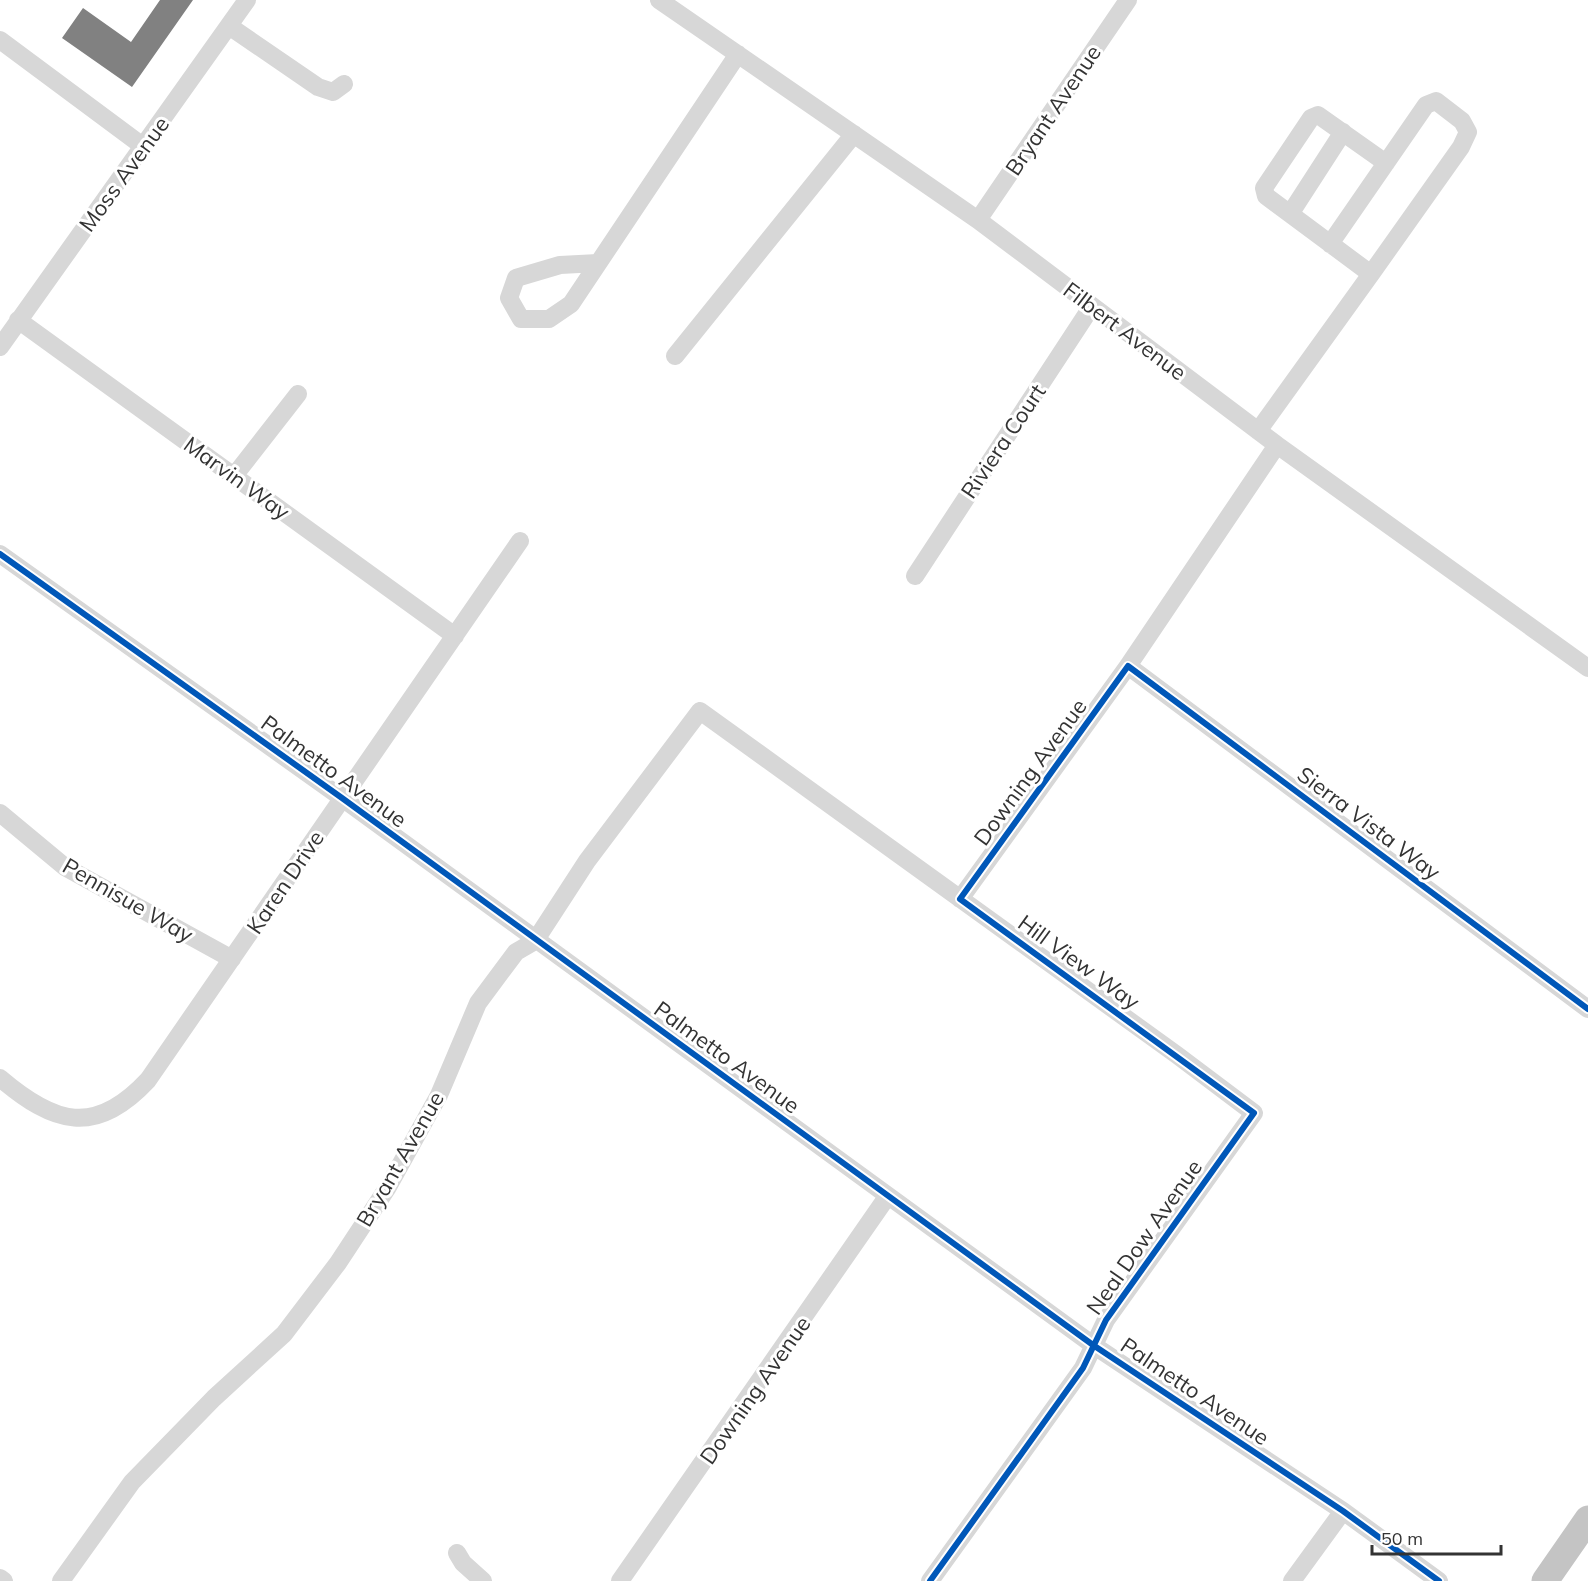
<svg xmlns="http://www.w3.org/2000/svg" width="1588" height="1581" font-family="Mulish,sans-serif">
	<rect width="100%" height="100%" fill="#fff"/>
	<path fill="#818181" d="M160,0H193L132,87L62,38L83,8L131,42Z"/>
	<g fill="none" stroke-linecap="round" stroke-linejoin="round">
		<path stroke="#d7d7d7" stroke-width="18" d="M659,0L978,220L1277,445L1588,668
			M229,26L318,87L333,92L344,84
			M0,40L144,147
			M1290,214L1343,132
			M978,220L1128,0
			M1330,244L1426,105L1436,101L1462,121L1468,132L1461,147L1371,274L1266,196L1264,188L1311,118L1318,115L1386,163
			M598,263L560,265L516,278L509,298L521,319H549L571,304L738,54
			M18,320L455,636
			M0,347L247,0
			M675,356L854,134
			M1258,431L1371,274
			M234,476L298,394
			M0,554L342,798L1093,1345L1343,1511L1439,1581
			M915,576L1092,306
			M1128,666L1588,1009
			M0,813L65,867L232,959
			M960,899L1128,666L1277,445
			M0,1078C54,1124 95,1137 148,1080L520,541
			M457,1553L463,1563L483,1581
			M0,1578L4,1581
			M61,1581L132,1482L214,1398L284,1334L338,1263L388,1187L439,1095L478,1003L516,952L535,941L587,861L700,711L1177,1055L1254,1113L1106,1320L1083,1368L930,1581
			M620,1581L887,1197
			M1292,1581L1343,1511"/>
		<path stroke="#c4c4c4" stroke-width="27" d="M1545,1581L1588,1519"/>
		<g stroke="#fff" stroke-width="10">
			<path id="cycleway" d="M0,554L342,798L1093,1345L1343,1511L1439,1581
				M930,1581L1083,1368L1106,1320L1254,1113L960,899L1128,666L1588,1009"/>
		</g>
		<use href="#cycleway" stroke="#0057b8" stroke-width="6"/>
	</g>
	<g text-anchor="middle" stroke-width="6" stroke-linejoin="round" paint-order="stroke">
		<g font-size="22" fill="#333" stroke="#fff">
			<text transform="translate(1053 110) rotate(-56)" y="8">Bryant Avenue</text>
			<text transform="translate(124 174) rotate(-54)" y="8">Moss Avenue</text>
			<text transform="translate(1125 331) rotate(37)" y="8">Filbert Avenue</text>
			<text transform="translate(1003 441) rotate(-56)" y="8">Riviera Court</text>
			<text transform="translate(237 478) rotate(36)" y="8">Marvin Way</text>
			<text transform="translate(334 771) rotate(36)" y="8">Palmetto Avenue</text>
			<text transform="translate(1030 772) rotate(-54)" y="8">Downing Avenue</text>
			<text transform="translate(1369 823) rotate(37)" y="8">Sierra Vista Way</text>
			<text transform="translate(285 882) rotate(-56)" y="8">Karen Drive</text>
			<text transform="translate(128 900) rotate(30)" y="8">Pennisue Way</text>
			<text transform="translate(1079 962) rotate(36)" y="8">Hill View Way</text>
			<text transform="translate(727 1057) rotate(36)" y="8">Palmetto Avenue</text>
			<text transform="translate(400 1159) rotate(-60)" y="8">Bryant Avenue</text>
			<text transform="translate(1144 1237) rotate(-55)" y="8">Neal Dow Avenue</text>
			<text transform="translate(755 1390) rotate(-55)" y="8">Downing Avenue</text>
			<text transform="translate(1195 1391) rotate(34)" y="8">Palmetto Avenue</text>
		</g>
	</g>
	<path d="M1372 1545v9h129v-9" fill="none" stroke="#333333" stroke-width="3"/>
	<text x="1381" y="1545" font-size="18" fill="#333333" stroke="#ffffff" stroke-width="4.5" paint-order="stroke">50 m</text>
</svg>
